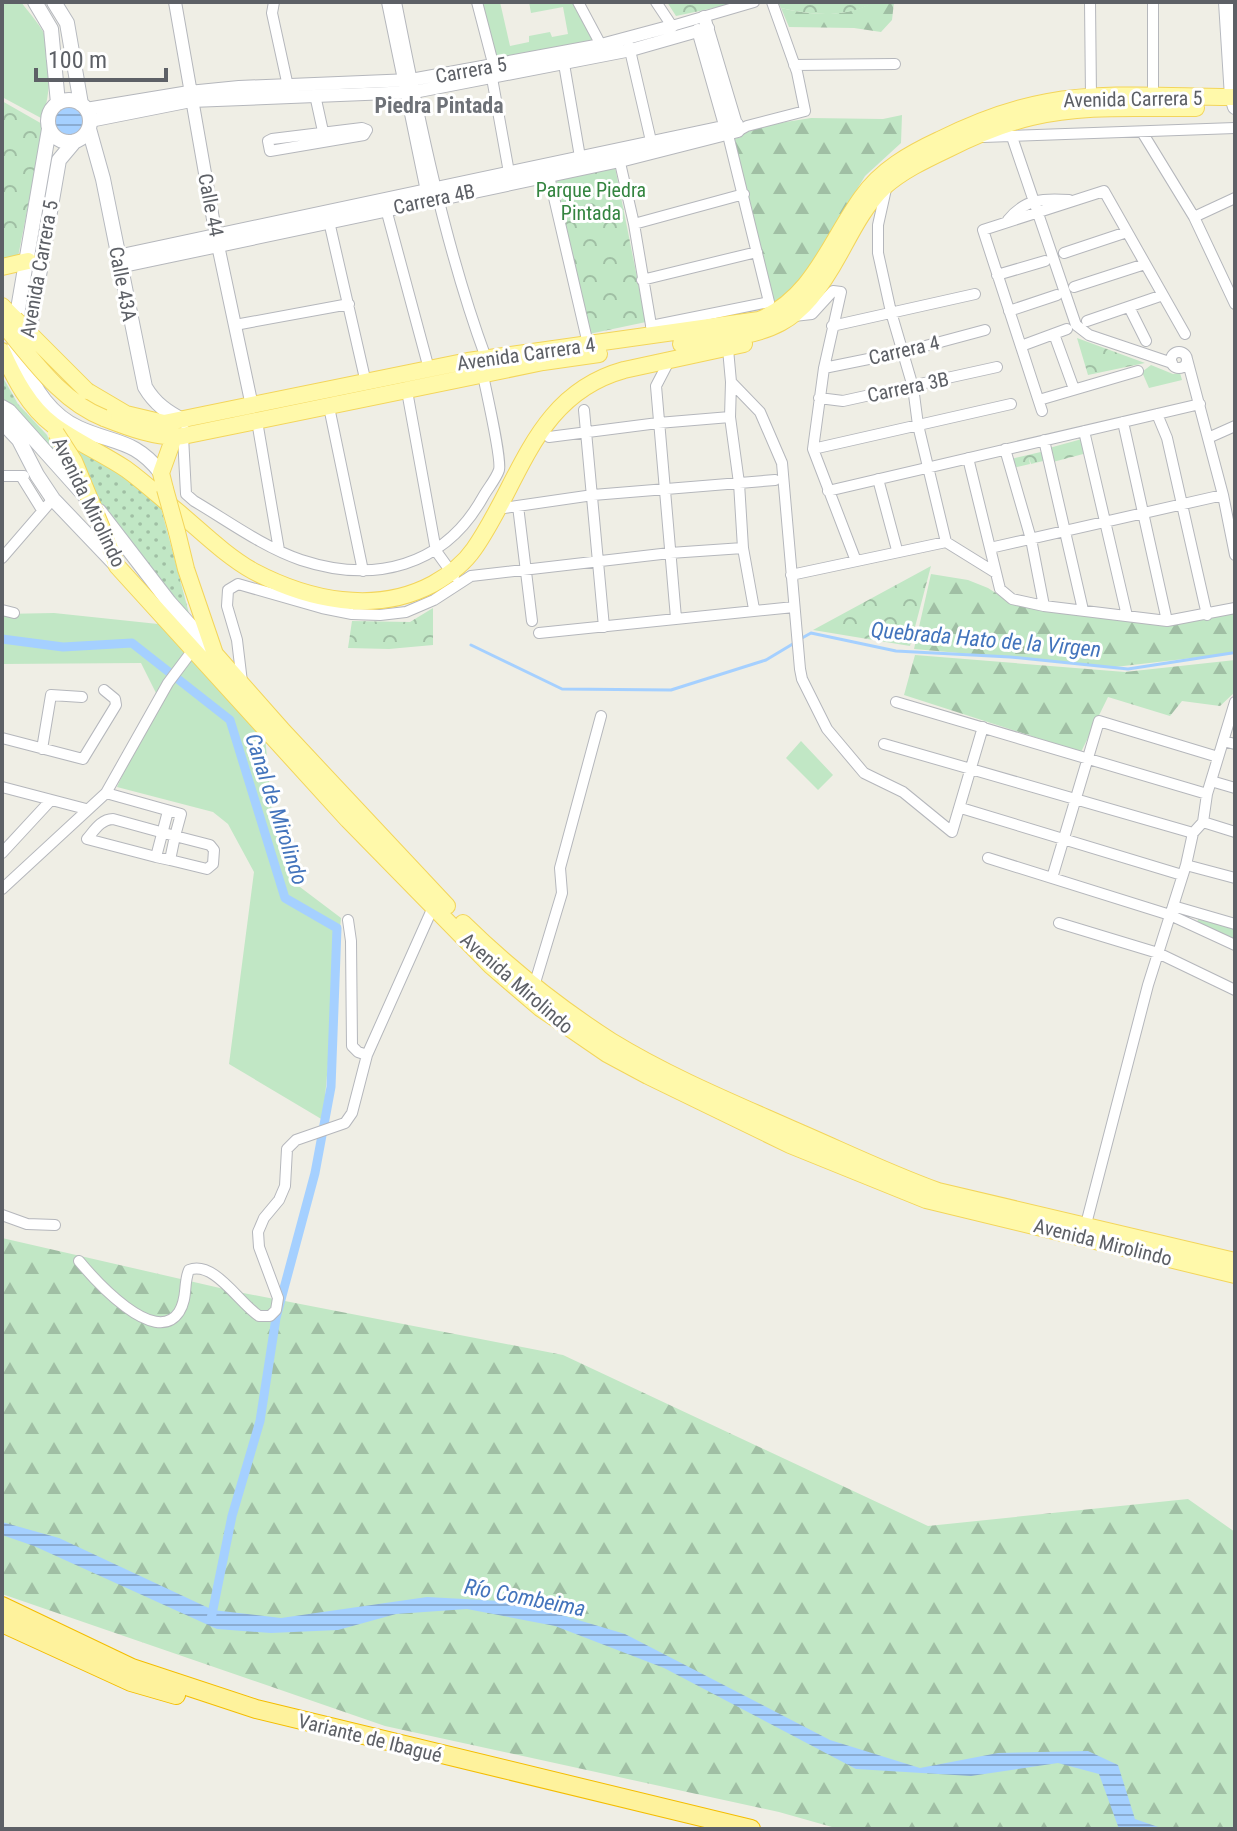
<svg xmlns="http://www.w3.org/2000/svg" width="1237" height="1831" font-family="'Roboto Condensed',sans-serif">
	<defs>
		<pattern id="forest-firs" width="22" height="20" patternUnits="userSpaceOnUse" patternTransform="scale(2)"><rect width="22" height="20" fill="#c1e7c5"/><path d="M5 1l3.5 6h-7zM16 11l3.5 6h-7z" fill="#a0bfa4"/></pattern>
		<pattern id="park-crowns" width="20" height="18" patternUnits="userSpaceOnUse" patternTransform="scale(2)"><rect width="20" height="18" fill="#c1e7c5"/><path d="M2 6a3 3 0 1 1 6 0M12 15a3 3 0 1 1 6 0" fill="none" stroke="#a0bfa4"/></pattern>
		<pattern id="garden-dots" width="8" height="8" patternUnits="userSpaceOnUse" patternTransform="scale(2)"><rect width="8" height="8" fill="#c1e7c5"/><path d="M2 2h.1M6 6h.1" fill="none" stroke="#a0bfa4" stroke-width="1.8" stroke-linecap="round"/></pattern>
		<pattern id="water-rules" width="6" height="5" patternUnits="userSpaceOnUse" patternTransform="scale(2)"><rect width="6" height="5" fill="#a5d0ff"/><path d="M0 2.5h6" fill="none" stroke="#8aacd2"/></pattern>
	</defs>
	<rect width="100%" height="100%" fill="#efeee5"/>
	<path fill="#c1e7c5" d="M2,2H21C29,13 43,27 47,41C52,56 50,105 41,118L2,97Z
		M477,2H500L510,46L529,42V36L550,32L552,37L568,34L563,7L531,13L529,2H578L601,45L494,67Z
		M1151,365L1173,374L1180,373L1182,380L1149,388L1142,372Z
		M54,613L158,624L265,736L273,824L296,884L341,918L323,1120L229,1064L254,872L228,824L213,812L117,787L158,697L141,663L2,664V614Z
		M801,741L833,775L818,790L786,758Z"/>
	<path fill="url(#forest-firs)" d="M869,2H894L892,20L881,32L854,28L789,27L781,8C811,15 839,18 868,5Z
		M902,115L901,143L865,176L797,289L774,306L734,139L741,137L748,128L811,118L883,119Z
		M931,574L968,580L988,588L1011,603L1162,623L1235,611V653L1115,667L914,649Z
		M915,655L1125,672L1235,660V692L1220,706L1182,701L1170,716L1108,697L1081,752L904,695Z
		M1198,919L1235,929V941L1197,923Z
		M2,1238L233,1291L563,1355L928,1526L1188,1499L1235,1532V1829H839L779,1812L385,1726L2,1594Z"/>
	<path fill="url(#park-crowns)" d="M667,2H742L676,16Z
		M778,2H869V5C839,18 812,15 781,8Z
		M2,101L44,125L17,262L2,258Z
		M615,167L646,322L589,334L556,178Z
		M1077,338L1145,363L1088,375Z
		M1082,439L1087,453L1053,462L1049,448Z
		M1045,451L1047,460L1031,464L1029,458L1030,464L1013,468L1011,459Z
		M931,566L910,646L813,630Z
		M433,608V645L389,649L348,648L352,621L410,622Z"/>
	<path fill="url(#garden-dots)" d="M2,376L18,404L47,435L62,466L2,402Z
		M67,443L118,472L161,508L191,621L101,508Z"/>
	<path fill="url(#water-rules)" d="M53 122a15 15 0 1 1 30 0a15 15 0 1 1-30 0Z
		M2,1522L59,1538L213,1610L281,1618L427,1597L518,1602L625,1634L830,1740L920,1768L998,1753L1088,1751L1118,1765L1135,1819L1164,1829H1119L1099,1774L1058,1763L971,1776L856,1769L664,1668L555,1626L467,1609L396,1614L338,1630L271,1633L217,1629L34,1546L2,1535Z"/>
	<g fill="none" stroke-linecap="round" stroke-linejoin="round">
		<path stroke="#a5d0ff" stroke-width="3" d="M802,638L811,633L896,651L1010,657L1128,669L1232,653
			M471,645L562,689L671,690L766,660L796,642"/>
		<path stroke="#a5d0ff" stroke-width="9" d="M2,639L63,647L132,643L230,720L285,898L337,928L331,1087L315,1173L276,1318L260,1421L232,1516L211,1619"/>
		<g stroke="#b5b7bc" stroke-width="12">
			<path id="minor" d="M274,2L272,13L289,91
				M387,2L427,196
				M396,2C419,119 445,247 486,358
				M477,2L494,67L492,78L510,178
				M578,2L601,45
				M656,2L672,26L754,2
				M1090,2L1091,97
				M1153,2V97
				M629,46L651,141
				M564,64L580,157
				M794,65L895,64
				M315,95L324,136
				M362,128L367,130L364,135L270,151L268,141L272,139Z
				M738,131L747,126L805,111L797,72L772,2
				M1142,132L1194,217L1235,304
				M983,137L1235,128
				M1012,137L1076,325L1089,335L1172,363
				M618,154L634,224L652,331
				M549,176L588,344
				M886,189L878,225V253L891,312L913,387L918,425L946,542
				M386,209L429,369
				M328,217L366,383
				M1194,217L1235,198
				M1008,220C1025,199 1043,198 1069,200
				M634,224L744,194
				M1064,253L1127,232
				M997,275L1045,261
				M642,280L757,252
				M1074,287L1145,264
				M1129,307L1146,341
				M1009,311L1057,295
				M794,316L812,314L833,291L841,292L824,368L813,449L856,561
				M1087,321L1163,295
				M235,325L349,304
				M651,326L769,302L728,135
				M832,326L975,294
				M1054,334L1074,389
				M1021,346L1067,329
				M728,349L731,382L730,417L739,483L743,548L754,609
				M1171 360a8 8 0 1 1 16 0a8 8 0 1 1-16 0Z
				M1187,359L1223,495L1235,555
				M669,361L656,386L676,618
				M824,368L903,352L985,330
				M731,382L760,412L782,463L800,669L802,679L827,729L864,773L903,792L952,832L983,727
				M407,391L436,551L454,576
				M819,398L843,401L997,367
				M1039,400L1138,371
				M329,407L363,571
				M584,410L604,627
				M1042,411L983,230L1104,191L1185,334
				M1157,414L1167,438L1207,615
				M257,421L279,550
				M1123,422L1167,621
				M1084,431L1127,616
				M183,436L186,494L194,501C228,521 263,547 301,560C374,584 444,567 483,497C488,488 496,479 499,470C502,459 486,391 483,375
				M549,437L658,423L730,417
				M1208,438L1235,426
				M1044,440L1083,610
				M813,449L1011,404
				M1005,449L1031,539L1044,606
				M968,458L1000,589L1012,599L1044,606L1167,621L1235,608
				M2,476H24
				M21,476L42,510
				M878,479L897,550
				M828,491L1200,404
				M518,506L532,621
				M497,509L593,495L775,480
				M990,548L1223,495
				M2,558L53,499
				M791,575L946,542L996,573
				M2,610L14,613
				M539,633L794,607
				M242,682L237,640L227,606L228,590L238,584L322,608L352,614L380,615L406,612L434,600L471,576L670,553L743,548
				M896,702L1207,794
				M2,738L83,759L116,705L115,699L104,690
				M1223,741L1235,744
				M884,744L1193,833
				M42,749L51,695L82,697
				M1211,781L1235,788
				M2,787L86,809
				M106,793L181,814L175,836L210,845L214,850L213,864L207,869L170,860
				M961,808L1182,875
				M1203,822L1235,832
				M2,853L51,800
				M156,857L87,839C94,831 101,819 113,819L175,836L170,860L156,857L168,811
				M988,858L1170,915L1235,945
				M1186,865L1235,878
				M1052,878L1099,721L1218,757
				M2,889L106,793L168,683L192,651
				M1173,906L1235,924
				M348,920L351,941L352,1046L358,1052L367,1055
				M1059,923L1158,953L1235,990
				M534,986L562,893L560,868L601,716
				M2,1215L27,1224L55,1225
				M1085,1228L1148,985L1186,865L1193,833L1203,822L1207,794L1235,702
				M79,1261C94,1279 155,1348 179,1312C188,1298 183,1284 189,1270C214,1260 239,1303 259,1316H270L276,1310L278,1298L259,1247L258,1232L264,1218L279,1200L285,1186L287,1149L296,1140L345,1123L352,1113L367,1055L434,905"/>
		</g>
		<g stroke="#b5b7bc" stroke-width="14">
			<path id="tertiary" d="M175,2L216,236L252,406
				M698,30L727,132
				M86,109L189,92L239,87L411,80L601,45L672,26
				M90,121L191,101L414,92L631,50L708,28
				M117,256L737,124
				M119,267L620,161L738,131L704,17"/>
		</g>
		<g stroke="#b6b9bf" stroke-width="16">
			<path id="secondary" d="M35,2L51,29L58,103
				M54,2L67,23L81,104
				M1226,2L1232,97L1235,107
				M48 121a21 21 0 1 1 42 0a21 21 0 1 1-42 0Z
				M89,129L103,179L145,387C155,404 167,412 184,421
				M75,141L59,160L24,362C33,389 52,416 79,428C114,444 135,439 161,473
				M12,372L18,309L49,129
				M2,407L9,411L85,496
				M2,422L19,440L37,475L53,499L115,564
				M99,511L169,602L212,650"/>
		</g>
		<g stroke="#f3d55b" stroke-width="18">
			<path id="primary" d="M2,267L28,261
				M2,306L15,319
				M681,344C768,333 795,335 840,253C852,231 865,205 884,187C902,171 925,160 946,150C974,136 1002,124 1032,117C1085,104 1142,109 1196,108
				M2,351C14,378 29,407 53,425C76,442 102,453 126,469C144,482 160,497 177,511C201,531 226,556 253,571C308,600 375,615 433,584C449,575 463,565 474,549C521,482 534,395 624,370L744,344
				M87,391L126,414L164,423L468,361L759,320C813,298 830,241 862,197C881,170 909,154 939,140C973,123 1009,109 1047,102C1108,91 1174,97 1235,97
				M104,418C127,427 158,439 183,436L543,362L599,354
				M165,489L161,473L174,437
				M103,531L117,566L348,820L491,966L540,1008L607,1054L648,1076L790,1145L926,1200L1235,1275
				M177,532L186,569L215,654L284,732L447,906
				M463,923C508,967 558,1007 611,1041C668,1076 731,1102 792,1129C841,1150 888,1173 938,1191L1235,1261"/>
		</g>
		<g stroke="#f4bd00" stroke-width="20">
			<path id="trunk" d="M2,1606L132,1668L256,1709L751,1829
				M2,1623L131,1682L176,1695"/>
		</g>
		<use href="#minor" stroke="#fff" stroke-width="10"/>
		<use href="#tertiary" stroke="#fff" stroke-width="12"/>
		<use href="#secondary" stroke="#fff" stroke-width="14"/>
		<use href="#primary" stroke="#fff9aa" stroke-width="16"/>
		<use href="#trunk" stroke="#fef29c" stroke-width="18"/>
		<g stroke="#f3d55b" stroke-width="18" stroke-linecap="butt">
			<path id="primary-bridge" d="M15,319L87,391
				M2,323C31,357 60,401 104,418
				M56,433L74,461L103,531
				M165,489L177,532"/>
		</g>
		<use href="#primary-bridge" stroke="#fff9aa" stroke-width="16"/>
	</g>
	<g text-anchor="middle" stroke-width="6" stroke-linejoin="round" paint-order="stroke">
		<g font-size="20" fill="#5d6066" stroke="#fff">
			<text transform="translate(471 70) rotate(-10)" y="7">Carrera 5</text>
			<text transform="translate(1133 99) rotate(-1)" y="7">Avenida Carrera 5</text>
			<text transform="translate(434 199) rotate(-12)" y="7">Carrera 4B</text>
			<text transform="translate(211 205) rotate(79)" y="7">Calle 44</text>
			<text transform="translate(39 269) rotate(-80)" y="7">Avenida Carrera 5</text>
			<text transform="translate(123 284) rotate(79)" y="7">Calle 43A</text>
			<text transform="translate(904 350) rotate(-13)" y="7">Carrera 4</text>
			<text transform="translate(526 354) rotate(-8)" y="7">Avenida Carrera 4</text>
			<text transform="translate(908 387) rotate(-12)" y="7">Carrera 3B</text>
			<text transform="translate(89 502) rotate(64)" y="7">Avenida Mirolindo</text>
			<text transform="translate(517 983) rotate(41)" y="7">Avenida Mirolindo</text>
			<text transform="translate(1103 1242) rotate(14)" y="7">Avenida Mirolindo</text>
			<text transform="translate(370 1738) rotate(14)" y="7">Variante de Ibagué</text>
		</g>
		<g font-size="20" fill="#348540" stroke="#fff">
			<text x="591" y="197">Parque Piedra<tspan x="591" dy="23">Pintada</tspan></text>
		</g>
		<g font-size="22" font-weight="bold" fill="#6e7278" stroke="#fff">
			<text x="439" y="113">Piedra Pintada</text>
		</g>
		<g font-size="22" font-style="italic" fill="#4374bc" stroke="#fff">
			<text transform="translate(986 639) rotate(5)" y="8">Quebrada Hato de la Virgen</text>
			<text transform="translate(277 809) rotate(72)" y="8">Canal de Mirolindo</text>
			<text transform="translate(525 1597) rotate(11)" y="8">Río Combeima</text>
		</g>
	</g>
	<rect width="1237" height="1831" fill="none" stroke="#5d6066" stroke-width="8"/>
	<path d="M36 68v12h130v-12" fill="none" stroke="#5d6066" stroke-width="4"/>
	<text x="48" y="68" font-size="24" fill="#5d6066" stroke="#ffffff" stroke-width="6" paint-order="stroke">100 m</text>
</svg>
